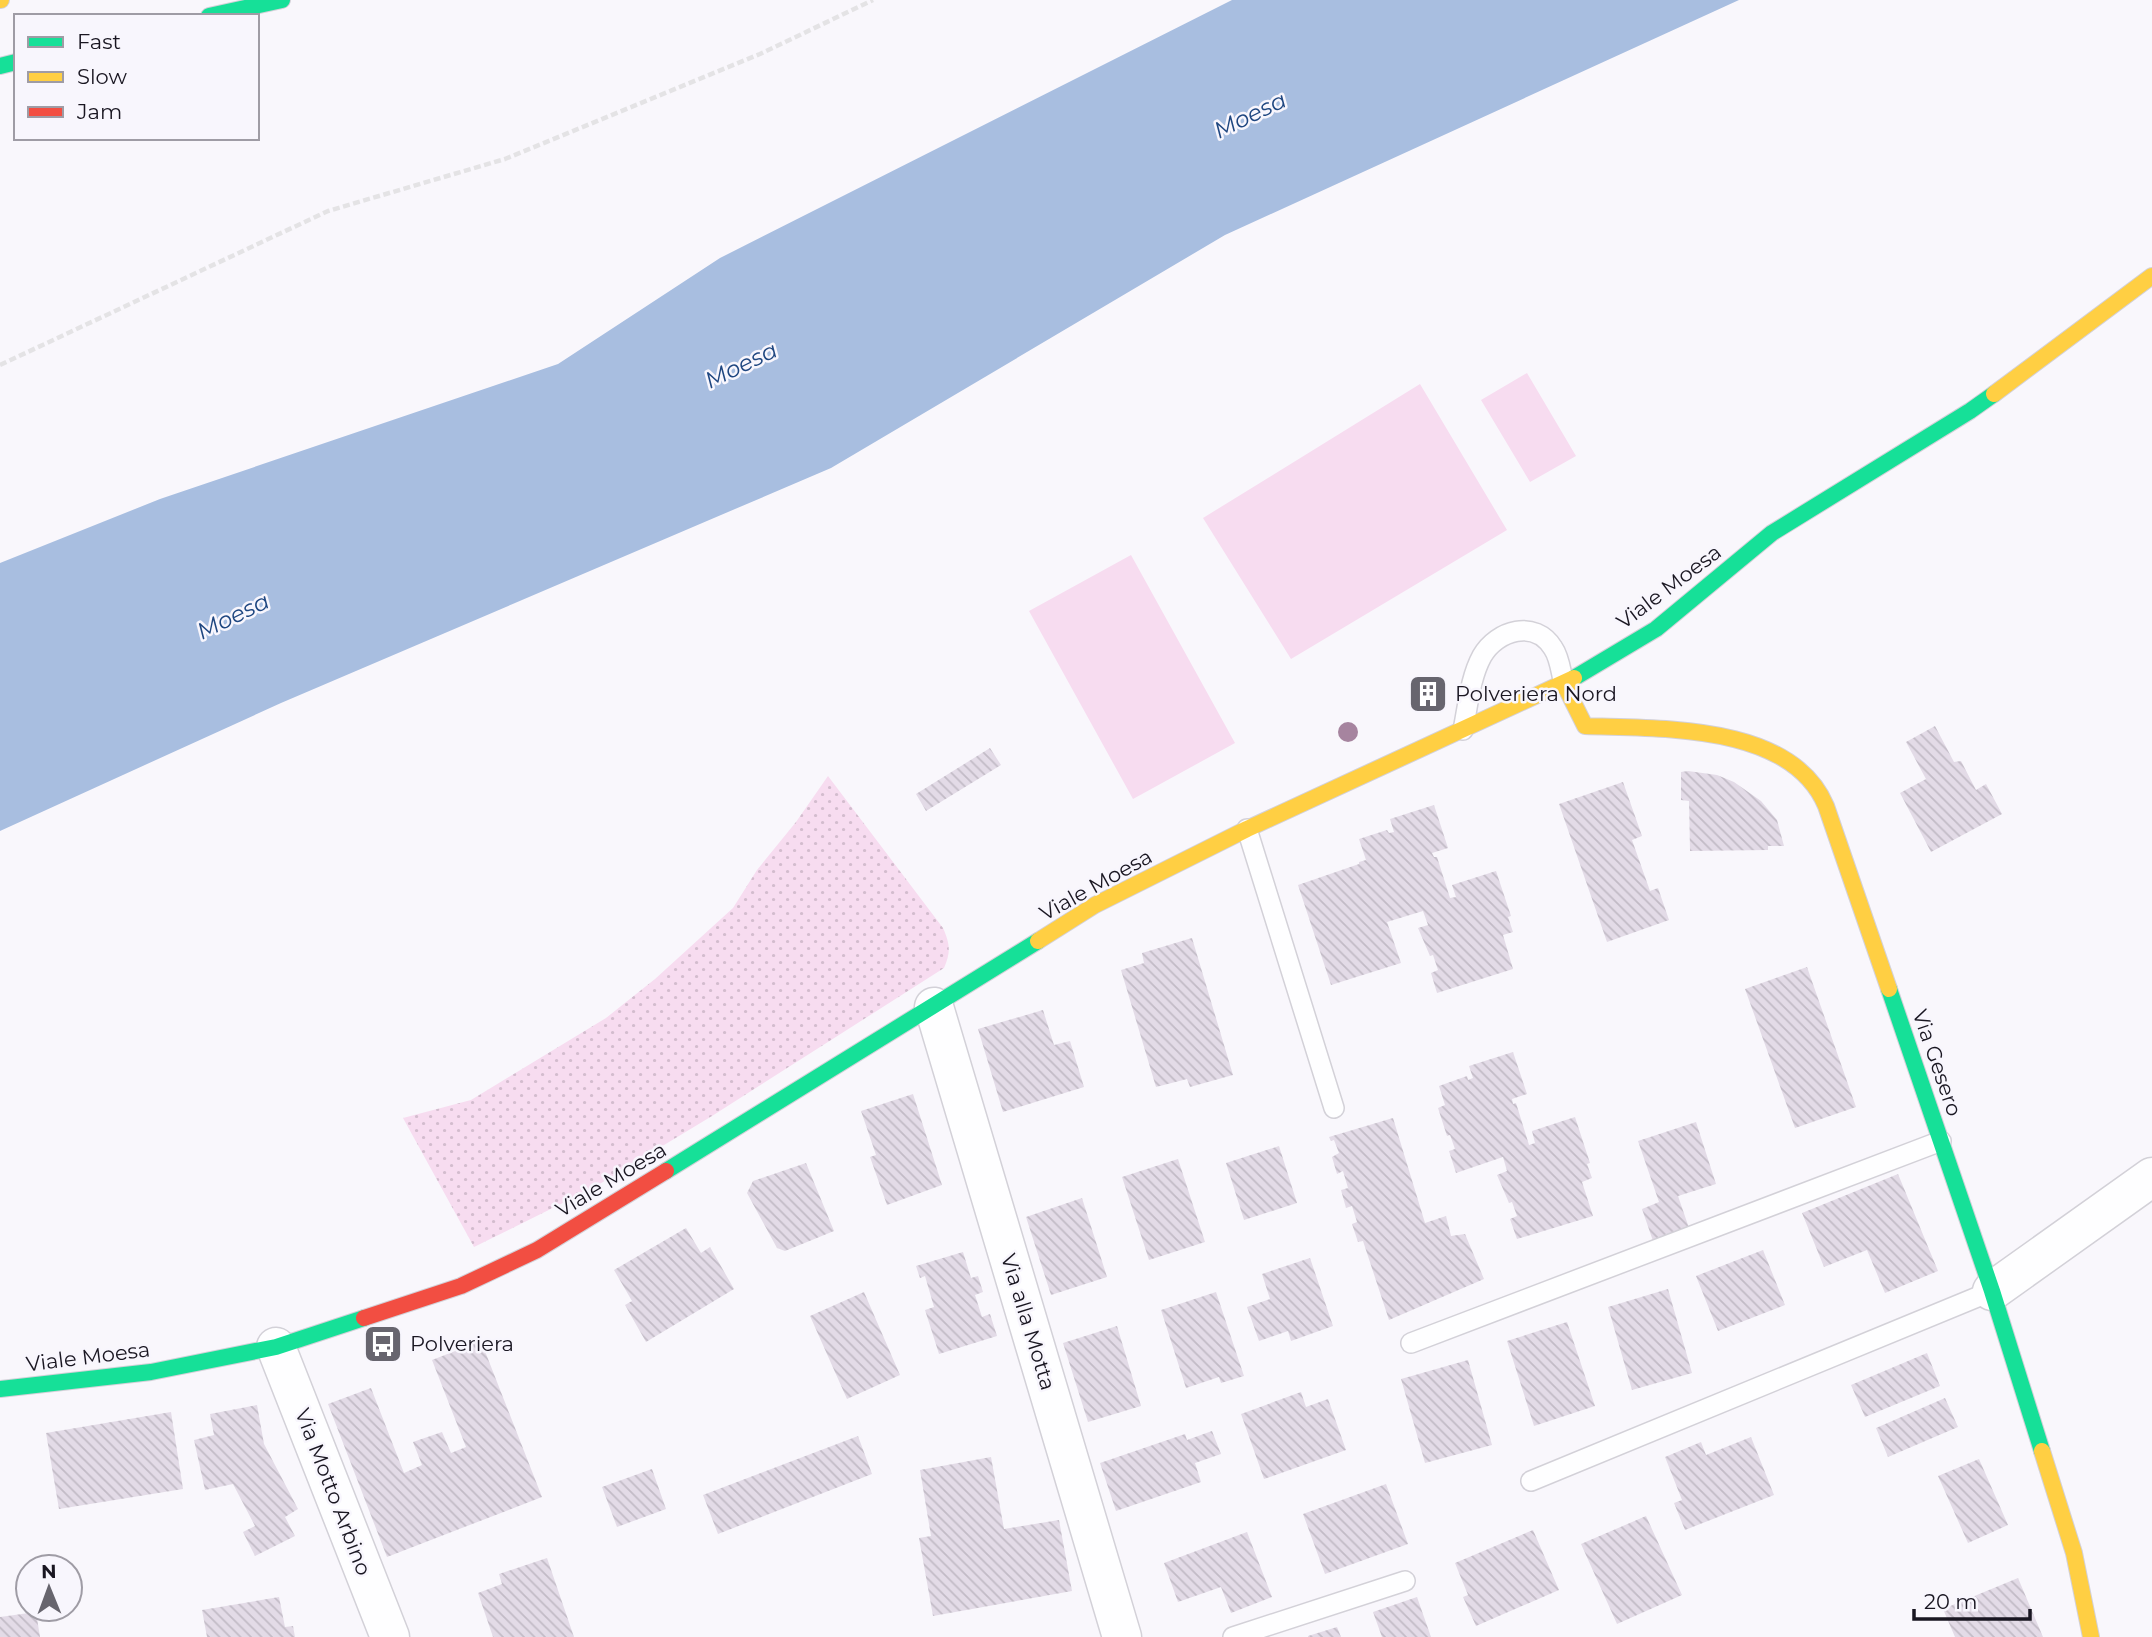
<svg xmlns="http://www.w3.org/2000/svg" width="2152" height="1637" font-family="Montserrat,sans-serif">
	<defs>
		<pattern id="park-dots" width="8" height="8" patternUnits="userSpaceOnUse" patternTransform="scale(1.75)"><rect width="8" height="8" fill="#f7dcf0"/><path d="M2 2h.1M6 6h.1" fill="none" stroke="#d3bcce" stroke-width="1.8" stroke-linecap="round"/></pattern>
		<pattern id="building-back-hatch" width="6" height="6" patternUnits="userSpaceOnUse" patternTransform="scale(1.75)"><rect width="6" height="6" fill="#e3dbe7"/><path d="M-1 5l2 2M0 0l6 6M5-1l2 2" fill="none" stroke="#c2bbc6"/></pattern>
	</defs>
	<rect width="100%" height="100%" fill="#f9f7fc"/>
	<path fill="url(#park-dots)" d="M828,776L943,928C950,944 951,952 944,968L712,1116L593,1188L474,1247L403,1118L471,1100L606,1018L655,979L733,908L757,870L796,822Z"/>
	<path fill="#f7dcf0" d="M1527,373L1576,456L1530,482L1481,400Z
		M1420,384L1507,530L1291,659L1203,518Z
		M1131,555L1235,743L1133,799L1029,611Z"/>
	<path fill="#a8bee0" d="M1232,0H1739L1225,235L831,468L281,703L0,831V563L160,499L558,364L720,258Z"/>
	<path fill="url(#building-back-hatch)" d="M1425,683L1435,685L1430,706L1420,704Z
		M1935,726L1954,762L1961,761L1976,790L1986,784L2002,814L1931,852L1900,793L1926,779L1906,742Z
		M990,748L1001,765L926,811L916,794Z
		M1688,771L1717,775L1734,782L1761,801L1777,820L1784,846H1768V850L1690,851L1689,801L1681,800V772Z
		M1623,782L1642,836L1632,840L1650,891L1658,888L1669,920L1607,942L1559,804Z
		M1434,805L1448,848L1432,853L1434,857H1437L1450,898L1456,897L1452,885L1496,871L1511,916L1508,917L1513,932L1503,935L1513,969L1437,993L1431,973L1438,970L1433,955L1430,956L1418,928L1428,925L1423,911L1387,922L1401,963L1331,985L1298,885L1359,864V862L1366,860L1359,839L1387,830L1389,833L1394,832L1390,819Z
		M1192,938L1233,1075L1190,1087L1187,1079L1156,1087L1121,970L1144,963L1142,953Z
		M1807,967L1856,1107L1795,1128L1745,989Z
		M1043,1010L1054,1045L1070,1041L1084,1087L1003,1112L978,1029Z
		M1513,1052L1527,1094L1512,1099L1513,1104L1516,1103L1529,1145L1535,1143L1532,1131L1575,1117L1590,1163L1587,1164L1592,1178L1582,1182L1593,1216L1517,1239L1510,1219L1517,1216L1512,1202L1509,1203L1497,1175L1507,1171L1503,1157L1456,1173L1449,1151L1455,1149L1450,1135L1447,1136L1438,1108L1445,1105L1439,1086L1467,1076L1468,1080L1473,1078L1469,1066Z
		M913,1094L942,1185L887,1205L870,1157L876,1155L861,1111Z
		M1393,1118L1425,1223L1446,1216L1451,1236L1465,1234L1484,1279L1389,1320L1363,1241L1358,1242L1352,1224L1357,1222L1352,1206L1346,1208L1341,1190L1348,1188L1343,1171L1337,1174L1332,1157L1339,1153L1334,1140L1331,1141L1329,1137Z
		M1696,1122L1716,1184L1678,1196L1689,1228L1653,1241L1642,1209L1659,1202L1638,1141Z
		M1279,1146L1297,1203L1244,1220L1226,1163Z
		M1178,1159L1205,1242L1149,1260L1122,1177Z
		M806,1163L834,1231L785,1251L777,1248L747,1193L753,1181Z
		M1898,1174L1938,1271L1885,1293L1867,1250L1824,1267L1802,1213Z
		M1082,1198L1107,1277L1051,1295L1026,1217Z
		M686,1228L701,1253L710,1247L734,1289L646,1342L625,1305L632,1301L614,1270Z
		M1763,1250L1785,1305L1718,1331L1696,1276Z
		M963,1252L971,1278L978,1276L983,1292L975,1295L982,1317L990,1314L997,1336L939,1354L925,1310L934,1307L925,1276L920,1278L916,1266Z
		M1310,1258L1333,1326L1291,1341L1288,1331L1259,1341L1247,1307L1270,1299L1262,1274Z
		M1668,1289L1692,1373L1632,1390L1608,1307Z
		M864,1292L900,1375L847,1399L810,1316Z
		M1216,1292L1244,1376L1221,1383L1219,1377L1186,1388L1161,1310Z
		M1567,1322L1595,1406L1534,1426L1507,1341Z
		M1117,1326L1141,1406L1088,1422L1063,1343Z
		M481,1341L542,1497L387,1557L328,1404L371,1388L404,1473L422,1465L413,1442L442,1432L451,1453L466,1447L432,1360Z
		M1927,1353L1940,1386L1865,1417L1851,1385Z
		M1468,1360L1492,1445L1425,1463L1401,1379Z
		M1301,1392L1306,1407L1328,1399L1346,1450L1264,1479L1241,1414Z
		M1945,1398L1958,1427L1888,1457L1876,1428Z
		M257,1405L264,1444L298,1509L285,1517L295,1536L255,1556L243,1532L255,1526L233,1484L205,1490L194,1440L214,1435L210,1414Z
		M171,1412L183,1489L59,1509L46,1433Z
		M1212,1431L1221,1454L1195,1463L1201,1482L1116,1511L1100,1463L1185,1434L1187,1440Z
		M858,1436L872,1474L718,1534L703,1495Z
		M1751,1437L1774,1495L1685,1530L1674,1503L1682,1500L1665,1457L1701,1442L1706,1455Z
		M991,1457L1004,1529L1059,1520L1072,1591L933,1616L919,1538L931,1536L920,1470Z
		M1979,1459L2008,1525L1968,1543L1938,1476Z
		M652,1469L666,1509L617,1527L602,1487Z
		M1386,1484L1408,1544L1325,1574L1303,1514Z
		M1646,1516L1682,1595L1617,1624L1581,1544Z
		M1533,1530L1559,1590L1476,1626L1463,1597L1468,1595L1455,1563Z
		M1247,1532L1272,1597L1231,1613L1221,1587L1178,1602L1164,1563Z
		M547,1558L574,1637H493L478,1593L502,1584L499,1574Z
		M2018,1578L2043,1637H1955L1943,1609Z
		M279,1597L285,1627L293,1626L295,1637H207L202,1610Z
		M1417,1597L1431,1637H1382L1373,1612Z
		M36,1612L40,1637H0V1617Z
		M1337,1627L1341,1637H1308V1636Z"/>
	<g fill="none" stroke-linecap="round" stroke-linejoin="round">
		<g stroke="#d3d1d8" stroke-width="22">
			<path id="lane" d="M1463,730C1468,706 1470,678 1482,656C1497,630 1535,619 1553,648C1560,658 1561,673 1564,684
				M1247,829L1334,1108
				M1411,1343L1941,1141
				M1531,1481L1992,1291
				M1233,1637L1405,1581"/>
		</g>
		<g stroke="#d3d1d8" stroke-width="41">
			<path id="street" d="M934,1007L1122,1637
				M1992,1291L2152,1177
				M276,1347L390,1637"/>
		</g>
		<g stroke="#d3d1d8" stroke-width="18">
			<path id="fast" d="M209,16L282,0
				M0,66L16,62
				M1574,678L1656,629L1772,533L1970,411L1994,394
				M1889,989L1992,1291L2042,1451
				M666,1171L1038,941
				M0,1389L151,1372L276,1347L364,1318"/>
		</g>
		<g stroke="#d3d1d8" stroke-width="18">
			<path id="slow" d="M0,0H1
				M1994,394L2152,276
				M1564,684L1585,726C1661,729 1791,723 1826,806L1889,989
				M1038,941L1095,905L1247,829L1574,678
				M2042,1451L2074,1553L2091,1637"/>
		</g>
		<g stroke="#d3d1d8" stroke-width="18">
			<path id="jam" d="M364,1318L461,1286L537,1250L666,1171"/>
		</g>
		<path stroke="#e4e3e5" stroke-width="4.5" stroke-dasharray="7 3.5" stroke-linecap="butt" d="M0,365L328,211L505,159L760,54L873,0"/>
		<use href="#lane" stroke="#fefeff" stroke-width="19"/>
		<use href="#street" stroke="#fefeff" stroke-width="38"/>
		<use href="#fast" stroke="#16e098" stroke-width="16"/>
		<use href="#slow" stroke="#ffcf43" stroke-width="16"/>
		<use href="#jam" stroke="#f24e42" stroke-width="16"/>
	</g>
	<circle fill="#a6849f" cx="1348" cy="732" r="10"/>
	<defs>
		<g id="building-square" transform="scale(2.0125)"><rect x="-9" y="-9" width="18" height="18" rx="4" fill="#67656e" stroke="#f8f6fd"/><path d="M-4-6H4V6H1V3H-1V6H-4ZM-2.5-4.3h1.7v1.8h-1.7ZM.8-4.3h1.7v1.8H.8ZM-2.5-1h1.7V.8h-1.7ZM.8-1h1.7V.8H.8Z" fill="#fff"/></g>
		<g id="bus-square" transform="scale(2.0125)"><rect x="-9" y="-9" width="18" height="18" rx="4" fill="#67656e" stroke="#f8f6fd"/><path d="M-5-6H5V4H4V6H2V4H-2V6H-4V4H-5ZM-3.5-4V0h7V-4ZM-3.5 1.2v1.5H-2V1.2ZM2 1.2v1.5H3.5V1.2Z" fill="#fff"/></g>
	</defs>
	<g fill-rule="evenodd">
		<use href="#building-square" x="1428" y="694"/>
		<use href="#bus-square" x="383" y="1344"/>
	</g>
	<g text-anchor="middle" stroke-width="5" stroke-linejoin="round" paint-order="stroke">
		<g font-size="21" fill="#191621" stroke="#f8f6fd">
			<text transform="translate(1669 587) rotate(-37)" y="7">Viale Moesa</text>
			<text transform="translate(1096 885) rotate(-29)" y="7">Viale Moesa</text>
			<text transform="translate(1937 1063) rotate(71)" y="7">Via Gesero</text>
			<text transform="translate(611 1180) rotate(-31)" y="7">Viale Moesa</text>
			<text transform="translate(1028 1322) rotate(73)" y="7">Via alla Motta</text>
			<text transform="translate(88 1357) rotate(-7)" y="7">Viale Moesa</text>
			<text transform="translate(333 1492) rotate(69)" y="7">Via Motto Arbino</text>
		</g>
		<g font-size="21" fill="#191621" stroke="#f8f6fd" text-anchor="start">
			<text x="1455" y="701">Polveriera Nord</text>
			<text x="410" y="1351">Polveriera</text>
		</g>
		<g font-size="23" font-style="italic" fill="#1e4680" stroke="#f8f6fd">
			<text transform="translate(1250 115) rotate(-26)" y="8">Moesa</text>
			<text transform="translate(741 365) rotate(-26)" y="8">Moesa</text>
			<text transform="translate(233 616) rotate(-26)" y="8">Moesa</text>
		</g>
	</g>
	<rect x="14" y="14" width="245" height="126" fill="#f8f6fd" stroke="#9f9ca5" stroke-width="2"/>
	<rect x="28" y="37" width="35" height="10" fill="#16e098" stroke="#9f9ca5" stroke-width="2"/>
	<text x="77" y="49" font-size="21" fill="#191621">Fast</text>
	<rect x="28" y="72" width="35" height="10" fill="#ffcf43" stroke="#9f9ca5" stroke-width="2"/>
	<text x="77" y="84" font-size="21" fill="#191621">Slow</text>
	<rect x="28" y="107" width="35" height="10" fill="#f24e42" stroke="#9f9ca5" stroke-width="2"/>
	<text x="77" y="119" font-size="21" fill="#191621">Jam</text>
	<g transform="translate(49 1588) rotate(359)"><circle r="33" fill="#f8f6fd" stroke="#9f9ca5" stroke-width="2"/>
	<path d="M0-5L12 26L0 18L-12 26Z" fill="#67656e"/>
	<text y="-10" font-size="19" font-weight="bold" text-anchor="middle" fill="#191621">N</text>
	</g>
	<path d="M1914 1609v10h116v-10" fill="none" stroke="#191621" stroke-width="3.5"/>
	<text x="1924" y="1609" font-size="21" fill="#191621" stroke="#f8f6fd" stroke-width="5" paint-order="stroke">20 m</text>
</svg>
